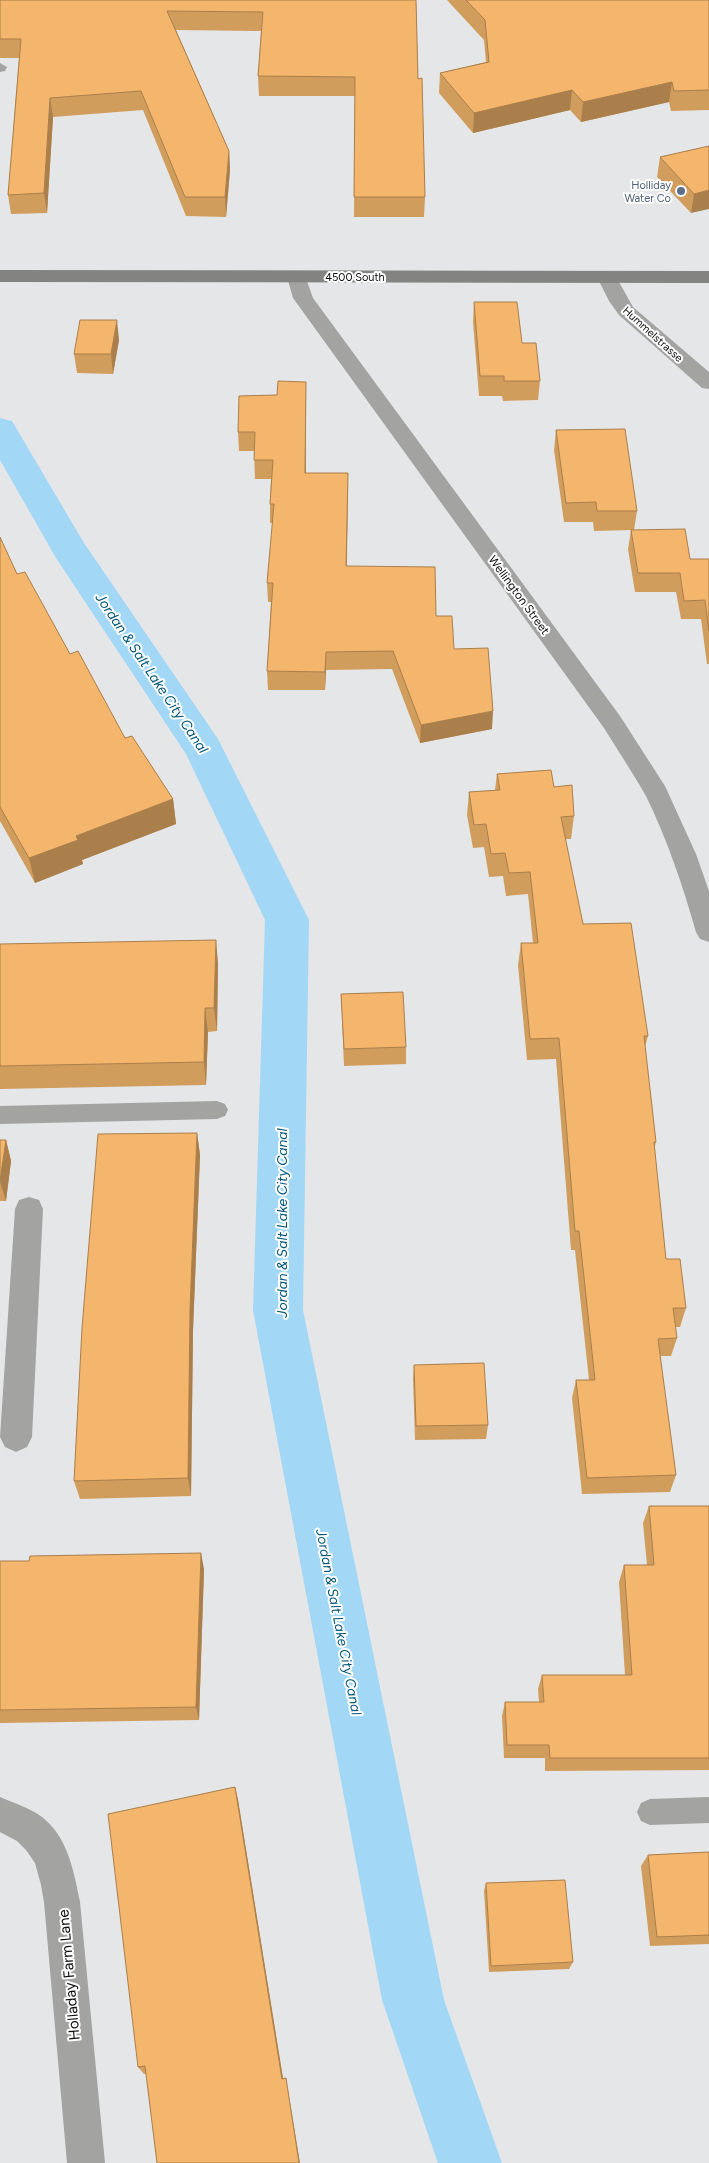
<svg xmlns="http://www.w3.org/2000/svg" width="709" height="2163" font-family="Figtree,sans-serif">
	<rect width="100%" height="100%" fill="#e5e6e8"/>
	<g fill="none" stroke-linecap="round" stroke-linejoin="round">
		<path fill="#a2d8f6" fill-rule="evenodd" d="M0,418L12,421L84,543L218,739L309,920L303,1310L444,2000L502,2163H438L382,2000L253,1310L265,920L186,754L56,558L0,460Z"/>
		<path fill="#a3a3a2" fill-rule="evenodd" d="M0,63L7,67L5,71L0,72Z
			M217,1101L225,1104L228,1110L225,1116L217,1119L0,1124V1106Z
			M709,1797V1823L650,1825L641,1821L637,1812L641,1803L650,1799Z"/>
		<path fill="#a3a3a2" fill-rule="evenodd" d="M297,271L304,273L313,298L620,716L665,786L696,854L709,891V942L700,939L696,932C683,886 667,839 646,796C633,773 618,751 604,728L293,298L287,277L290,273Z
			M607,271L614,273L633,307L709,372V389L702,388L619,315L609,301L597,277L600,273Z
			M29,1197L39,1200L43,1209L32,1437L27,1447L16,1452L5,1447L0,1437L15,1209L19,1200Z
			M0,1797C14,1803 30,1808 42,1817C68,1837 74,1872 80,1902L105,2163H67L44,1902L41,1885L35,1863L26,1850L17,1841L0,1832Z"/>
		<path fill="#838382" fill-rule="evenodd" d="M0,270L709,271V283L0,282Z"/>
	</g>
	<path fill="#d19d5d" d="M0,0H416L418,79L425,197L424,217H354L355,96H259L258,76L261,31L176,30L229,151L230,170L226,217L186,216L143,110L53,117L47,213L11,214L8,195L19,58H0Z
		M447,0H709V110L671,111L669,102L581,122L570,110L473,133L439,93L440,73L486,62L484,40Z
		M709,146L691,213L657,177L660,157Z
		M474,302L522,343L540,381L538,400L503,401L502,396H479L473,322Z
		M119,340L113,374L77,373L74,354Z
		M306,401V473H348L347,566L436,616L454,649L492,729L420,743L392,669L326,670L325,690H268L267,671L271,602H268L267,583L273,523H270V504L271,479H255L254,451H239L238,432Z
		M556,430L637,511L634,530L690,559H709V664H707L701,619H681L676,592H635L628,549L631,530L594,531L593,522H564L554,450Z
		M0,537L17,574L125,738L173,799L176,824L82,860L83,864L35,883L0,821Z
		M497,774L554,787L574,816L571,839H565L583,924L648,1036L645,1047L656,1142L654,1150L666,1259L686,1308L680,1327H675L677,1338L671,1356H660L676,1475L670,1492L582,1494L572,1398L576,1380H589L575,1250H571L556,1059L527,1060L518,965L521,943H533L528,894L506,896L503,876L489,877L484,847L473,848L467,815L469,792L495,790Z
		M0,944L218,963L217,1031L208,1032L206,1085L0,1089Z
		M341,994L406,1047V1064L344,1066Z
		M197,1133L200,1155L193,1330L191,1496L80,1499L74,1481Z
		M0,1140H6L11,1161L6,1201H0Z
		M414,1365L488,1425L486,1439L415,1440L413,1379Z
		M649,1506H709V1770L545,1771V1758H504L502,1716L505,1702H539L538,1689L542,1675H625L619,1582L624,1565H647L643,1523Z
		M0,1561L204,1569L199,1720L0,1723Z
		M235,1787L238,1800L283,2078H286L287,2084L144,2074L138,2067Z
		M709,1852V1944L650,1946L641,1866L648,1855Z
		M486,1883L573,1962L569,1969L489,1972L484,1891Z"/>
	<path fill="#aa7f4c" d="M672,82L669,102L581,122L583,102Z
		M572,90L570,110L473,133L474,113Z
		M50,98L53,117L47,213L44,193Z
		M229,151L230,170L226,217L225,197Z
		M709,190V209L691,213L694,194Z
		M117,320L119,340L113,374L111,354Z
		M306,382V492L305,473Z
		M348,473V492L346,585V566Z
		M326,652V670L325,690V672Z
		M493,711L492,729L420,743L421,725Z
		M173,799L176,824L82,860L83,864L35,883L29,858L76,836Z
		M216,940L218,963L217,1031L214,1008Z
		M205,1008L208,1032L206,1085L204,1062Z
		M197,1133L200,1155L193,1330L191,1496L188,1478L190,1310Z
		M6,1140L11,1161L6,1201L0,1182Z
		M201,1553L204,1569L199,1720L196,1707Z
		M235,1787L238,1800L284,2085L282,2079Z
		M286,2078L287,2084L300,2163H299Z"/>
	<path fill="#f3b66c" stroke="#aa7f4c" d="M0,0H416L418,79L422,78L425,197H354L355,77L258,76L263,12L167,11L229,151L225,197H185L141,91L50,98L44,193L8,195L21,39H0Z
		M466,0H709V90L674,91L672,82L583,102L572,90L474,113L440,73L489,62L485,20Z
		M709,146V190L694,194L660,157Z
		M474,302H517L522,343H536L540,381H504V376H480Z
		M80,320H117L111,354H74Z
		M278,381L306,382L305,473H348L346,566L435,567L436,616H452L454,649L488,648L493,711L421,725L393,651L326,652L325,672L267,671L273,583H267L274,504H270L273,460H254L255,432H238L239,396L277,395Z
		M625,429L637,511H597L596,502L566,503L556,430Z
		M685,529L690,559H709V631L705,600L684,601L680,573H638L631,530Z
		M0,537L17,574L25,572L70,654L78,651L125,738L132,736L173,799L76,836L78,840L29,858L0,807Z
		M551,770L554,787L572,785L574,816L561,817L583,924L631,923L648,1036H644L656,1142H654L666,1259H680L686,1308H673L677,1338L658,1339L676,1475L587,1478L576,1380H595L579,1231H575L559,1038L530,1039L521,943H538L530,872L509,873L505,853L491,854L486,824L474,825L469,792L500,790L497,774Z
		M216,940L214,1008H205L204,1062L0,1066V944Z
		M403,992L406,1047L344,1049L341,994Z
		M197,1133L190,1310L188,1478L74,1481L82,1328L98,1134Z
		M0,1140H6L0,1181Z
		M484,1363L488,1425L416,1426L414,1365Z
		M649,1506H709V1758H550L549,1745H507L505,1702H544L542,1675H632L624,1565H654Z
		M201,1553L196,1707L0,1710V1561H29L30,1556Z
		M235,1787L282,2079L286,2078L299,2163H157L145,2066L138,2067L108,1814Z
		M709,1852V1935L657,1937L648,1855Z
		M565,1880L573,1962L491,1966L486,1883Z"/>
	<circle fill="#5c6f8a" stroke="#fff" stroke-width="2" cx="681" cy="191" r="5"/>
	<g text-anchor="middle" stroke-width="4" stroke-linejoin="round" paint-order="stroke">
		<g font-size="11" fill="#4e5e75" stroke="#fff" text-anchor="end">
			<text x="671" y="189">Holliday<tspan x="671" dy="13">Water Co</tspan></text>
		</g>
		<g font-size="11" fill="#0d0d0e" stroke="#fff">
			<text x="355" y="281">4500 South</text>
			<text transform="translate(653 334) rotate(42)" y="4">Hummelstrasse</text>
		</g>
		<g font-size="12" fill="#0d0d0e" stroke="#fff">
			<text transform="translate(519 595) rotate(54)" y="4">Wellington Street</text>
		</g>
		<g font-size="14" font-style="italic" fill="#015676" stroke="#fff">
			<text transform="translate(152 673) rotate(56)" y="5">Jordan &amp; Salt Lake City Canal</text>
			<text transform="translate(282 1223) rotate(-90)" y="5">Jordan &amp; Salt Lake City Canal</text>
			<text transform="translate(339 1622) rotate(79)" y="5">Jordan &amp; Salt Lake City Canal</text>
		</g>
		<g font-size="15" fill="#0d0d0e" stroke="#fff">
			<text transform="translate(69 1975) rotate(-95)" y="5">Holladay Farm Lane</text>
		</g>
	</g>
</svg>
